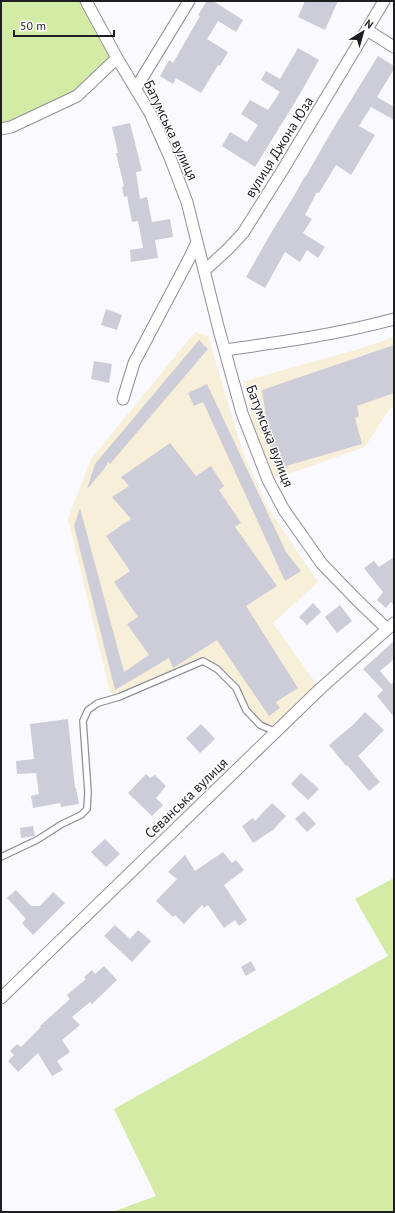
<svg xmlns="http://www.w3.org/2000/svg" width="395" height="1213" font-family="'PT Sans',sans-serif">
	<rect width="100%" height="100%" fill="#f9f9ff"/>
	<path fill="#f8efd9" d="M195,332L208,336L242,450L268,508L318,582L273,623L320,689L276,732L260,725L246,710L236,688L203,661L119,697L110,692L68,519L91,459Z
		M394,337V406L390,408L365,447L275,479L258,446L244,381L359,349Z"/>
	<path fill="#d3eba4" d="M1,1H86L117,58L92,83L1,129Z
		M394,878V1212H112L156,1196L114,1109L388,956L355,899Z"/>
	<path fill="#cdccd9" d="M207,1H213L243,20L236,32L218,21L207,39L228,52L220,66L218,65L201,93L176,78L173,84L160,76L169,60L173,63L200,16L198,15Z
		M305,1H338L325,30L298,17Z
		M298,48L319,60L300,94L255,167L222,146L230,132L247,142L258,125L241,114L250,100L268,110L280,92L261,80L266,71L280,79Z
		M378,56L394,66V69L377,97L394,107V120L371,107L359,126L375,135L351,175L336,165L319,193L317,192L305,215L312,219L303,233L325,247L318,258L307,250L300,262L285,252L265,288L246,277L271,233L294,196L305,176H306L330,134Z
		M130,123L142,171L136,172L140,199L147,197L152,222L170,219L173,237L155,240L158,258L131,262L130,250L143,248L138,221L132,222L127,196L124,197L122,187L124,186L116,153H118L112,127Z
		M106,309L122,315L117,330L101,325Z
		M199,340L208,349L110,464L108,462L105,468L87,489L95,464Z
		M394,345V393L357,406L359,416L355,418L362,444L276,469L272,459H273L264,418L266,417L262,390Z
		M94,361L112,364L109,383L91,379Z
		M207,384L286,552L301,571L285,581L203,402L194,406L188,393Z
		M170,443L196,476L211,466L224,486L219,490L241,523L235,527L277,586L246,606L298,688L276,702L280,708L269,716L217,640L173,668L169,658L115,690L74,526L80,508L124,672L149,655L127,624L138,617L114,582L130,571L106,536L131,519L112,497L129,486L121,477Z
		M394,557V606L391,602L386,608L377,600L383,592L364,568L374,561L379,567Z
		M313,603L321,612L307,625L299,617Z
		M340,605L352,621L337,633L325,617Z
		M394,641V659L380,671L391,684L394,682V717L377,696L383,690L363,669Z
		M365,712L384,730L358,756L380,782L369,791L347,765L346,766L329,745L354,724Z
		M68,719L75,788H76L79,804L61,807L60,803L33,808L31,796L39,794L36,773L17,774L16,761L34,759L30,724Z
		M201,724L215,739L200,753L186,738Z
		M301,773L319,789L308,800L291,784Z
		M146,774L150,778L155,775L166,786L156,798L163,805L152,816L128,793Z
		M272,803L286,816L273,830L253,843L242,826L253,818L255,821Z
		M304,811L316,824L307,832L295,819Z
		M33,826L35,836L21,838L20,828Z
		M105,839L120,854L106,867L91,852Z
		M223,852L232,863L236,860L244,870L224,885L247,920L239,926L235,920L224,928L208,905L204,908L202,905L184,924L175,915L173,917L156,901L177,879L168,872L185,855L195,871Z
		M16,890L31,906H40L53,892L65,903L33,935L22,923L26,919L7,898Z
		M115,925L130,939L138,930L151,941L132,962L104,936Z
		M251,961L256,970L246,976L241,967Z
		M104,966L117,980L92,1004L90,1002L72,1017L80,1025L62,1040L70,1052L57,1061L63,1070L52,1076L38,1053L18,1072L8,1061L14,1055L10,1051L17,1044L21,1047L41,1027L40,1026L70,999L67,995L86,979L84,977L92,970L95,974Z"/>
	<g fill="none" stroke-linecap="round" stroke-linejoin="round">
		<g stroke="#8f8e9b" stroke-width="8">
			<path id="lane" d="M1,857L37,840L62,824L81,815L87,809L88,792L83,721L88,710L98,703L119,697L203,661L217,669L236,688L246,710L260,725L276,732"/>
		</g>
		<g stroke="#8f8e9b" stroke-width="13">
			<path id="street" d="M86,1L117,58L150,113L169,155L187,202L219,330L242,413L268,480L284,510L322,564L357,600L387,629
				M367,30L394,47
				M136,88L189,1
				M1,129L11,127L77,96L117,58
				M204,271L227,250L243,233L282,171L384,1
				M225,350C282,342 339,334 394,319
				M123,399L134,363L190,257L197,242
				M1,998L320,689L394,623"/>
		</g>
		<use href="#lane" stroke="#fff" stroke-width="5.5"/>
		<use href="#street" stroke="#fff" stroke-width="11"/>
	</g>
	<g text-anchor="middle" stroke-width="3" stroke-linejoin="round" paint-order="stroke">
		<g font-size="14" fill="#1e1e23" stroke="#fff">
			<text transform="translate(171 130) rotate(65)" y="5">Батумська вулиця</text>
			<text transform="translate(279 147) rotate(-58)" y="5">вулиця Джона Юза</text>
			<text transform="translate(270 436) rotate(69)" y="5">Батумська вулиця</text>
			<text transform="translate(186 798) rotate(-44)" y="5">Севанська вулиця</text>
		</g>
	</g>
	<rect width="395" height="1213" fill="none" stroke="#1e1e23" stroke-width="4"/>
	<g transform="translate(363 32) rotate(37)" stroke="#ffffff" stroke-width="3" paint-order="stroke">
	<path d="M0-3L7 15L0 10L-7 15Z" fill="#1e1e23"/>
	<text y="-6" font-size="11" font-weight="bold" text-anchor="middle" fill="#1e1e23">N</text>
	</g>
	<path d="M14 30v6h100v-6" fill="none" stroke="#1e1e23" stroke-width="2"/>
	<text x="20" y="30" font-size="12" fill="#1e1e23" stroke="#ffffff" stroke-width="3" paint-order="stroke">50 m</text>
</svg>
